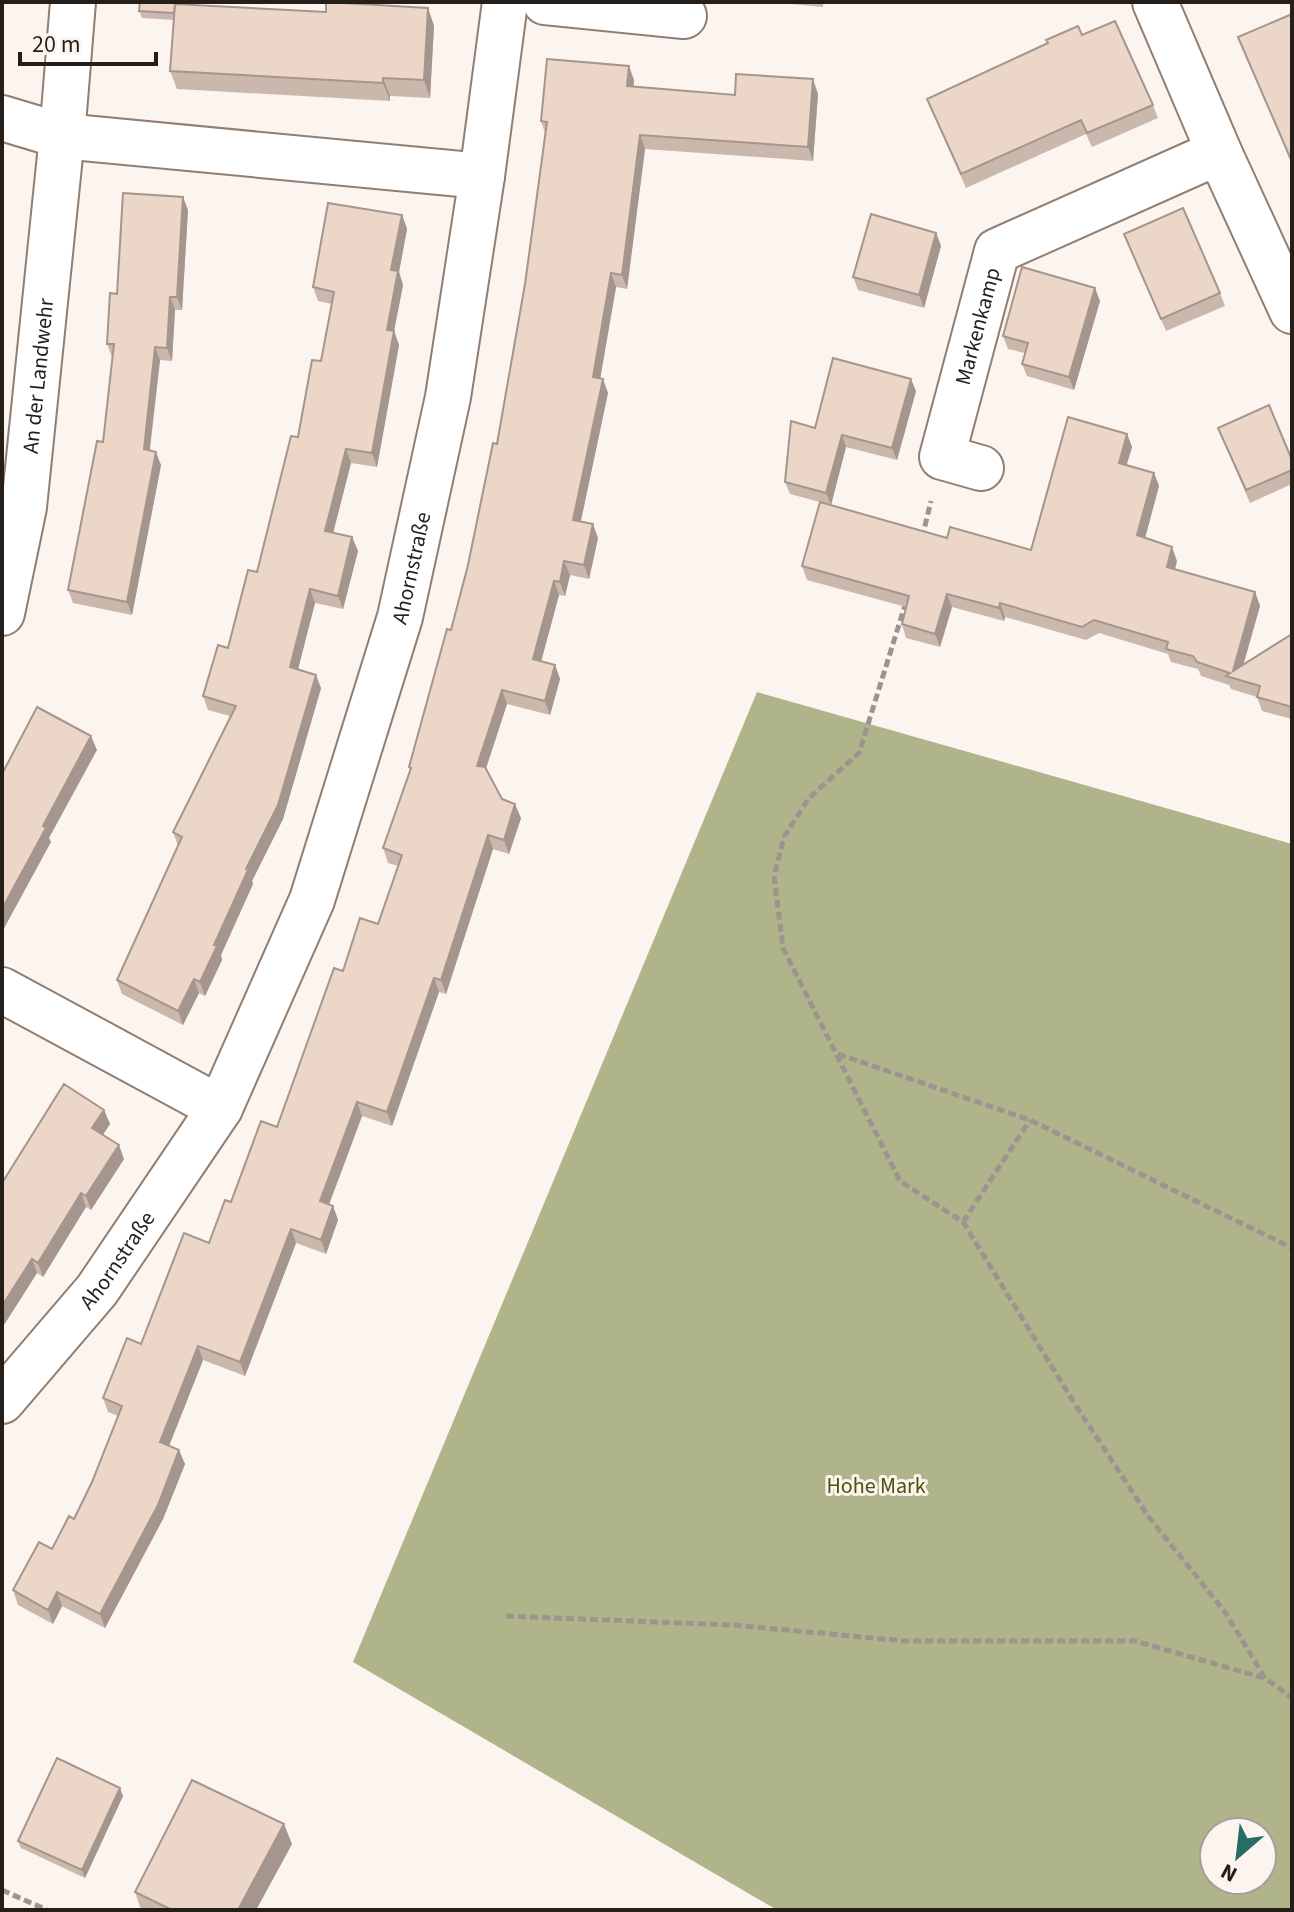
<svg xmlns="http://www.w3.org/2000/svg" width="1294" height="1912" font-family="'Source Sans 3',sans-serif">
	<rect width="100%" height="100%" fill="#fcf4ee"/>
	<path fill="#b0b48b" fill-rule="evenodd" d="M757,692L1292,844V1910H777L353,1662ZM1214,1832H1262V1880H1214Z"/>
	<g fill="none" stroke-linecap="round" stroke-linejoin="round">
		<g stroke="#917e71" stroke-width="48">
			<g id="street">
				<path d="M545,2L684,16"/>
				<path d="M1155,2L1219,152L1292,311"/>
				<path d="M2,118L62,136L482,176"/>
				<path id="s1" d="M981,468L942,457L997,251L1219,152"/>
				<path id="s2" d="M2,613L24,507L62,136L73,2"/>
				<path d="M2,990L220,1108"/>
				<path id="s3" d="M2,1401L97,1290L220,1108L312,900L400,617L448,397L482,176L505,2"/>
			</g>
		</g>
		<path stroke="#9c948f" stroke-width="5" stroke-dasharray="8 4" stroke-linecap="butt" d="M922,538L931,501
			M906,602L859,753L809,798L784,837L774,876L783,948L900,1181L963,1222L1073,1401L1148,1516L1225,1612L1265,1678L1292,1698
			M838,1054L1030,1120L1292,1248
			M963,1222L1030,1120
			M506,1616L733,1625L905,1641H1135L1264,1678
			M2,1890L47,1910"/>
		<use href="#street" stroke="#fff" stroke-width="44"/>
	</g>
	<path fill="#cab8ac" d="M181,2V4L326,12L428,8L434,26L430,98L390,96V101L177,89L170,71L174,20L142,18L139,11Z
		M780,2H823V7L781,3Z
		M1292,14V164L1238,37Z
		M1082,35L1153,105L1158,118L1092,147L1086,134L966,188L927,99Z
		M634,80L633,86L735,95L818,94L813,161L645,149L627,289L616,287L600,379L608,393L581,521L598,538L589,579L570,575L565,596L559,595L541,661L555,665L560,679L550,715L507,704L486,769L502,799L521,818L509,854L493,849L446,994L439,992L392,1126L362,1116L329,1205L333,1206L338,1220L326,1254L296,1243L245,1376L203,1360L169,1446L185,1464L163,1519L105,1628L62,1606L53,1624L18,1605L13,1590L52,1549L74,1519L92,1482L118,1416L108,1412L103,1398L209,1243L231,1202L277,1127L343,971L378,924L398,866L388,863L383,848L410,771L409,767L451,630L468,565L497,444L525,284L545,133L541,121Z
		M188,210L182,310H175L172,361L160,360L150,450L161,465L132,615L73,603L68,590L103,442L113,357H112L107,344Z
		M402,215L407,229L399,272L403,285L394,331L399,345L377,467L351,463L333,533L352,537L358,551L343,609L315,603L298,669L321,688L283,819L252,881L253,884L221,955L222,960L205,996L199,993L183,1025L122,994L117,980L178,846L173,832L230,716L208,710L203,696L228,648L257,572L321,361L332,304L318,301L313,287Z
		M936,233L941,246L924,308L858,290L853,277Z
		M1124,234L1220,293L1225,306L1166,331Z
		M1100,301L1074,390L1027,376L1022,364L1025,353L1008,349L1003,336Z
		M916,391L897,460L846,447L831,505L790,494L785,482L815,428Z
		M1218,428L1292,460V484L1250,503Z
		M1127,434L1132,447L1126,465L1154,473L1159,486L1145,538L1177,561L1175,569L1255,592L1260,606L1243,665L1292,634V719L1262,711L1257,697L1231,689L1229,685L1201,676L1198,669L1171,662L1168,654L1099,633L1086,640L1005,617L1004,621L952,607L940,647L906,638L902,624L906,607L807,580L802,566L1031,550Z
		M104,1110L110,1124L103,1134L124,1159L91,1210L86,1207L43,1277L37,1273L2,1328V1183Z
		M123,1796L85,1878L21,1848L18,1841Z
		M292,1844L256,1910H141L135,1892Z"/>
	<path fill="#a4968c" d="M428,8L434,26L430,98L424,80Z
		M629,66L634,80L632,100L627,86Z
		M383,78L390,96V101L383,83Z
		M813,79L818,94L813,161L808,147Z
		M640,135L645,149L627,289L622,275Z
		M183,197L188,210L182,310L177,297Z
		M402,215L407,229L399,272L403,285L394,331L399,345L377,467L372,453L391,270Z
		M936,233L941,246L924,308L919,295Z
		M611,273L616,287L598,391L593,377Z
		M1095,288L1100,301L1074,390L1069,377Z
		M170,297L175,310L172,361L167,348Z
		M155,347L160,360L148,462L144,449Z
		M603,379L608,393L578,534L573,520Z
		M911,379L916,391L897,460L892,448Z
		M1127,434L1132,447L1123,477L1119,463Z
		M842,435L846,447L831,505L826,493Z
		M346,449L351,463L330,545L325,531Z
		M156,452L161,465L132,615L127,602Z
		M1154,473L1159,486L1142,549L1137,535Z
		M593,524L598,538L589,579L584,565Z
		M352,537L358,551L343,609L338,596Z
		M1172,547L1177,561L1172,580L1167,567Z
		M564,561L570,575L565,596L560,582Z
		M554,581L559,595L538,673L533,659Z
		M310,589L315,603L295,681L290,667Z
		M1255,592L1260,606L1239,680L1233,671Z
		M947,594L952,607L940,647L935,634Z
		M1000,603L1005,617L1004,621L999,608Z
		M555,665L560,679L550,715L545,701Z
		M316,675L321,688L283,819L252,881L253,884L221,955L222,960L205,996L200,982L246,869Z
		M502,690L507,704L482,780L477,766Z
		M91,736L97,750L49,838L51,842L2,932V909L43,826Z
		M515,804L521,818L509,854L504,840Z
		M488,835L493,849L446,994L441,980Z
		M434,978L439,992L392,1126L387,1112Z
		M194,979L199,993L183,1025L178,1011Z
		M357,1102L362,1116L325,1215L320,1201Z
		M104,1110L110,1124L98,1142L92,1128Z
		M119,1145L124,1159L91,1210L86,1196Z
		M81,1193L86,1207L43,1277L38,1263Z
		M333,1206L338,1220L326,1254L321,1240Z
		M291,1229L296,1243L245,1376L240,1362Z
		M32,1259L37,1273L2,1328V1306Z
		M198,1346L203,1360L165,1456L160,1442Z
		M179,1450L185,1464L163,1519L105,1628L100,1614Z
		M57,1592L62,1606L53,1624L48,1610Z
		M120,1788L123,1796L85,1878L82,1870Z
		M284,1824L292,1844L256,1910H238Z"/>
	<path fill="#ebd6c8" stroke="#a4968c" stroke-width="2" d="M140,2H177V4H175L174,13L139,11Z
		M326,2L428,8L424,80L383,78V83L170,71L175,4L326,12Z
		M1292,14V162L1238,37Z
		M1115,21L1153,105L1087,133L1081,120L961,174L927,99L1048,43L1046,40L1078,26L1082,35Z
		M547,59L629,66L627,86L735,95L736,74L813,79L808,147L640,135L622,275L611,273L593,377L603,379L573,520L593,524L584,565L564,561L560,582L554,581L533,659L555,665L545,701L502,690L477,766L485,767L502,799L515,804L504,840L488,835L441,980L434,978L387,1112L357,1102L320,1201L333,1206L321,1240L291,1229L240,1362L198,1346L160,1442L179,1450L158,1505L100,1614L57,1592L48,1610L13,1590L39,1542L52,1549L69,1516L74,1519L92,1482L122,1406L103,1398L127,1338L141,1344L184,1233L209,1243L225,1200L231,1202L261,1121L277,1127L334,968L343,971L360,918L378,924L402,855L383,848L411,768L409,767L447,629L451,630L468,565L493,443L497,444L525,284L547,122L541,121Z
		M123,193L183,197L177,297H170L167,348L155,347L144,449L156,452L127,602L68,590L97,441L103,442L114,344H107L110,293L117,294Z
		M328,203L402,215L391,270L398,271L387,330L394,331L372,453L346,449L325,531L352,537L338,596L310,589L290,667L316,675L278,805L246,869L248,870L214,945L217,946L200,982L194,979L178,1011L117,980L182,837L173,832L236,706L203,696L218,645L228,648L248,570L257,572L291,436L298,437L312,360L321,361L334,292L313,287Z
		M1183,208L1220,293L1161,319L1124,234Z
		M871,214L936,233L919,295L853,277Z
		M1022,267L1095,288L1069,377L1022,364L1028,343L1003,336Z
		M833,358L911,379L892,448L842,435L826,493L785,482L791,421L815,428Z
		M1269,405L1292,460V470L1246,490L1218,428Z
		M1068,417L1127,434L1119,463L1154,473L1137,535L1172,547L1167,567L1255,592L1233,671L1292,634V707L1257,697L1260,686L1226,676L1230,673L1197,662L1193,656L1166,649L1168,642L1094,620L1082,627L1000,603L999,608L947,594L935,634L902,624L909,596L802,566L820,502L947,538L950,527L1031,550Z
		M37,707L91,736L43,826L46,828L2,909V774Z
		M64,1084L104,1110L92,1128L119,1145L86,1196L81,1193L38,1263L32,1259L2,1306V1183Z
		M57,1758L120,1788L82,1870L18,1841Z
		M192,1780L284,1824L238,1910H172L135,1892Z"/>
	<g text-anchor="middle" stroke-width="6" stroke-linejoin="round" paint-order="stroke">
		<g font-size="22" fill="#261e19" stroke="#fcf4ee">
			<text dy="8" stroke="none"><textPath href="#s1" startOffset="176">Markenkamp</textPath></text>
			<text dy="8" stroke="none"><textPath href="#s2" startOffset="240">An der Landwehr</textPath></text>
			<text dy="8" stroke="none"><textPath href="#s3" startOffset="940">Ahornstraße</textPath></text>
			<text dy="8" stroke="none"><textPath href="#s3" startOffset="182">Ahornstraße</textPath></text>
		</g>
		<g font-size="22" fill="#4d510c" stroke="#fcf4ee">
			<text x="876" y="1493">Hohe Mark</text>
		</g>
	</g>
	<rect width="1294" height="1912" fill="none" stroke="#261e19" stroke-width="8"/>
	<g transform="translate(1238 1856) rotate(208)"><circle r="38" fill="#fcf4ee" stroke="#a69e99" stroke-width="2"/>
	<path d="M0-6L14 30L0 20L-14 30Z" fill="#256d65"/>
	<text y="-12" font-size="22" font-weight="bold" text-anchor="middle" fill="#261e19">N</text>
	</g>
	<path d="M20 52v12h136v-12" fill="none" stroke="#261e19" stroke-width="4"/>
	<text x="32" y="52" font-size="24" fill="#261e19" stroke="#fcf4ee" stroke-width="6" paint-order="stroke">20 m</text>
</svg>
